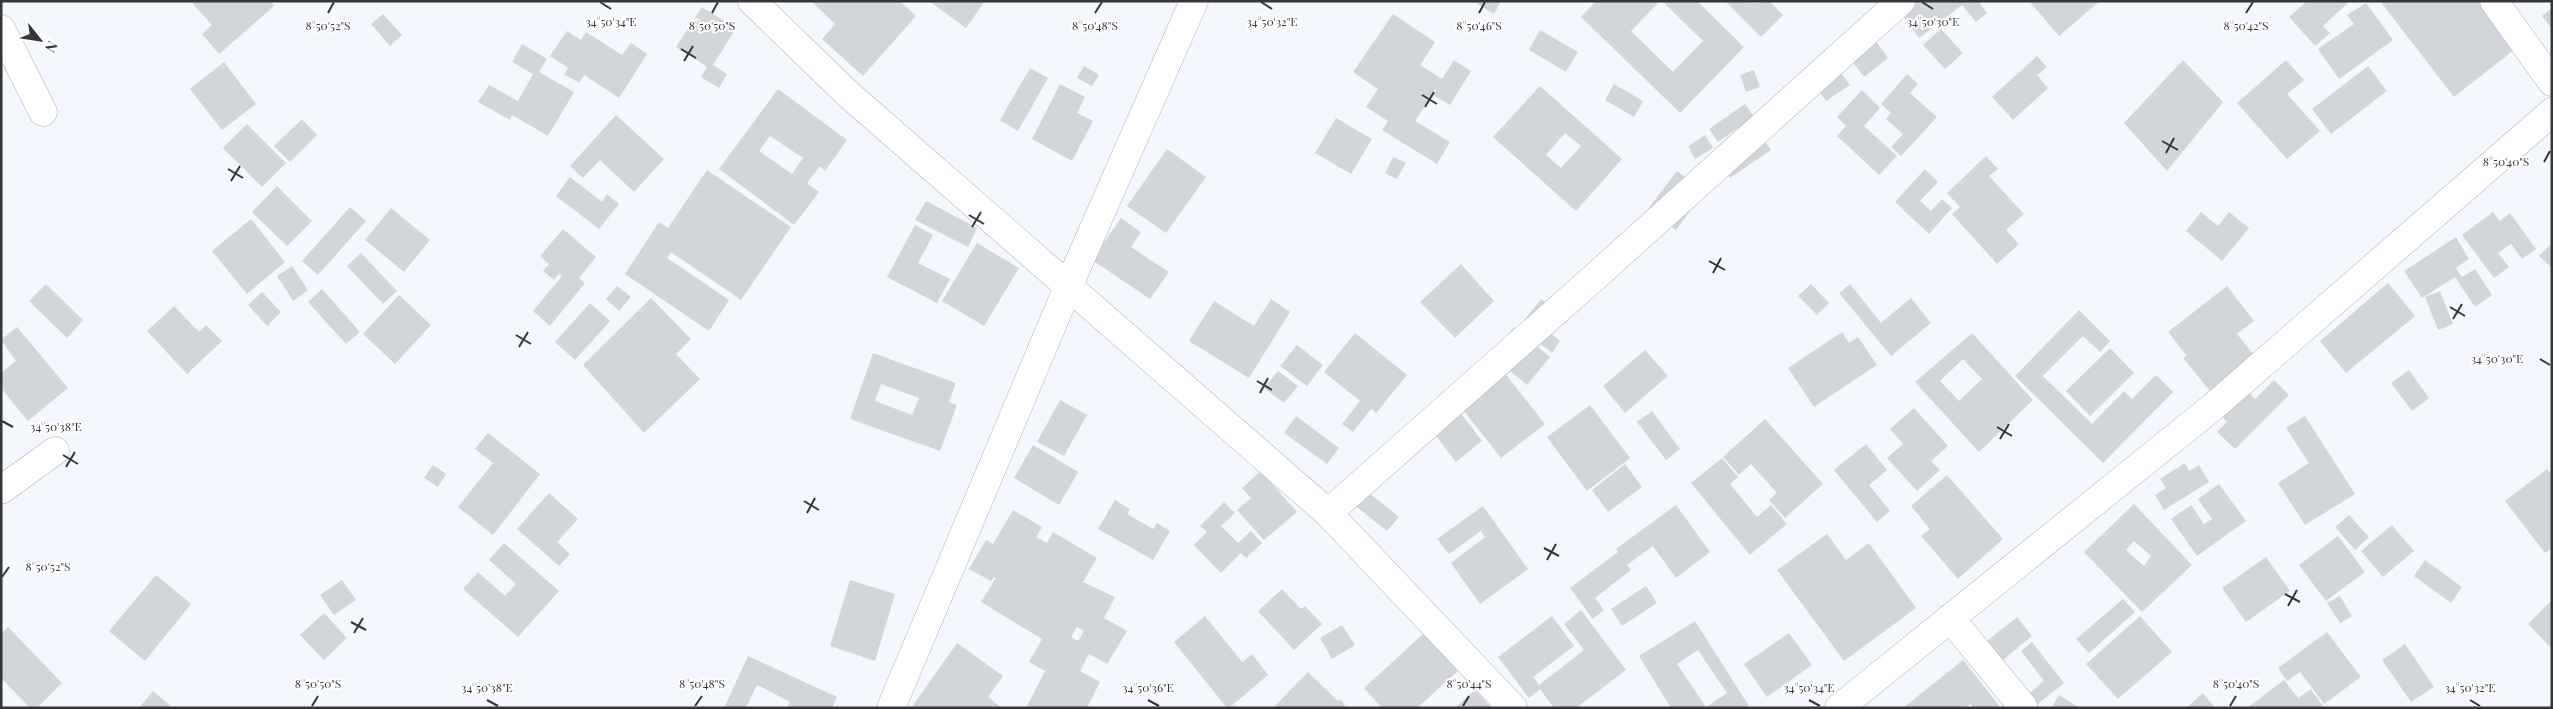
<svg xmlns="http://www.w3.org/2000/svg" width="2553" height="709" font-family="'Playfair Display',serif">
	<rect width="100%" height="100%" fill="#f4f7fd"/>
	<path fill="#d2d6db" fill-rule="evenodd" d="M195,1H271L274,6L219,54L202,34L212,25L192,3Z
		M811,1H900L916,16L863,76L822,39L835,24Z
		M929,1H985L966,28Z
		M1472,1H1501L1494,14Z
		M1596,1H1656L1658,3L1631,31L1673,72L1703,41L1662,1H1697L1744,47L1680,113L1581,17Z
		M1725,1L1757,3L1769,1L1783,15L1761,37Z
		M1892,1H1978L1987,13L1976,22L1962,5L1919,38Z
		M2029,1H2100L2059,36Z
		M2307,1H2350L2323,26L2330,33L2315,46L2289,17Z
		M2380,1H2485L2519,46L2454,97Z
		M2366,3L2393,40L2339,79L2318,49L2354,24L2347,15Z
		M702,7L736,28L713,65L727,74L719,88L701,77L707,67L676,47Z
		M2552,8V29L2542,16Z
		M383,14L402,35L390,46L371,24Z
		M1393,14L1435,42L1420,65L1442,79L1454,60L1471,71L1450,105L1433,95L1439,84L1415,121L1450,142L1437,164L1382,130L1388,121L1366,107L1378,89L1353,72Z
		M1861,21L1888,58L1864,77L1836,40Z
		M1941,29L1963,53L1945,69L1923,45Z
		M1540,30L1578,52L1566,72L1529,50Z
		M567,31L581,40L586,32L622,55L631,43L647,54L619,98L584,75L579,83L564,74L568,68L550,56Z
		M522,44L547,59L539,72L574,92L548,136L512,115L510,120L478,102L489,85L518,101L533,74L512,62Z
		M2037,56L2047,67L2037,75L2048,88L2013,120L1992,97Z
		M2183,60L2223,102L2167,171L2124,123Z
		M2286,60L2304,80L2287,94L2320,131L2287,159L2237,103Z
		M224,62L256,104L222,130L190,89Z
		M1084,66L1099,75L1092,86L1077,78Z
		M2368,66L2387,91L2331,134L2312,109Z
		M1030,68L1048,78L1018,131L1000,120Z
		M1754,70L1760,87L1746,92L1740,75Z
		M1841,73L1850,85L1826,101L1808,75Z
		M1907,74L1918,84L1910,93L1937,117L1901,156L1891,147L1903,134L1886,119L1891,113L1881,104Z
		M1060,84L1085,97L1077,113L1093,121L1072,161L1032,139Z
		M1614,84L1643,101L1634,117L1605,100Z
		M1540,86L1622,159L1576,211L1493,137ZM1565,133L1581,146L1561,168L1546,155Z
		M778,89L847,140L825,171L820,166L807,183L819,192L794,225L719,169ZM770,136L803,158L792,174L759,151Z
		M1862,90L1880,108L1864,126L1897,156L1879,175L1837,136L1846,126L1837,117Z
		M1745,104L1754,117L1718,142L1709,129Z
		M616,115L664,159L634,192L600,160L583,178L570,166Z
		M1336,118L1372,139L1351,174L1315,153Z
		M302,119L317,135L290,162L274,146Z
		M247,124L286,163L262,187L223,148Z
		M1753,124L1771,150L1730,178L1712,152Z
		M1705,135L1713,148L1695,159L1688,146Z
		M1167,149L1206,177L1166,233L1127,206Z
		M1986,156L1998,169L1989,176L2024,214L2006,230L2019,244L1997,264L1952,214L1960,207L1947,193Z
		M1393,157L1406,163L1397,179L1385,173Z
		M1925,169L1938,182L1920,201L1931,211L1942,199L1952,208L1929,234L1895,202Z
		M707,170L791,227L741,300L671,252L667,258L729,300L709,331L625,274L659,222L668,228Z
		M1677,171L1704,192L1676,230L1648,209Z
		M570,177L602,202L607,194L619,204L599,229L556,196Z
		M277,186L312,221L287,246L252,212Z
		M926,201L977,228L968,247L915,220Z
		M350,207L366,221L318,275L302,261Z
		M391,208L430,240L404,272L365,240Z
		M2201,212L2218,226L2229,212L2249,228L2222,261L2186,231Z
		M2493,212L2500,221L2510,213L2536,249L2522,259L2511,244L2498,253L2509,267L2494,278L2462,235Z
		M1121,218L1141,232L1131,247L1169,272L1150,299L1092,260Z
		M251,219L285,262L247,294L212,251Z
		M915,225L933,235L918,263L950,279L937,303L887,277Z
		M563,229L596,257L579,278L585,283L550,326L533,311L562,276L559,274L554,280L543,271L549,264L540,256Z
		M2456,237L2469,259L2456,268L2462,277L2475,269L2492,295L2475,307L2455,277L2422,298L2404,271Z
		M977,243L1019,268L984,326L942,301Z
		M2552,243V268L2539,256Z
		M361,253L397,291L383,304L347,266Z
		M1461,264L1494,301L1455,338L1420,302Z
		M292,266L308,290L293,301L277,276Z
		M2388,283L2415,316L2346,373L2320,341Z
		M46,284L83,320L67,338L29,301Z
		M1811,284L1829,303L1817,315L1798,296Z
		M1850,284L1881,323L1911,298L1931,323L1891,356L1839,293Z
		M617,286L631,297L619,311L606,299Z
		M2227,286L2254,321L2237,334L2254,355L2210,391L2183,358L2187,356L2168,332Z
		M322,289L360,332L346,344L308,302Z
		M2440,291L2453,324L2438,330L2425,297Z
		M262,292L281,312L267,326L248,305Z
		M399,295L431,325L395,364L363,334Z
		M651,298L691,339L676,354L700,379L644,433L583,365Z
		M1271,299L1290,312L1249,378L1189,341L1214,301L1254,326Z
		M1541,299L1557,312L1544,328L1560,341L1552,353L1519,327Z
		M590,303L610,321L575,360L555,342Z
		M174,306L199,332L206,325L222,341L187,374L147,331Z
		M2079,310L2110,341L2100,352L2083,336L2043,376L2092,424L2124,391L2132,399L2156,375L2173,392L2103,463L2015,376Z
		M17,327L68,388L28,421L1,388V373L16,361L1,340Z
		M1514,327L1550,357L1527,385L1491,355Z
		M1842,332L1849,343L1858,337L1877,365L1814,407L1788,368Z
		M1355,333L1407,375L1376,413L1371,409L1353,432L1342,424L1360,401L1324,372Z
		M1972,333L2033,400L1979,452L1915,382ZM1963,359L1982,379L1959,401L1940,381Z
		M1297,345L1323,365L1307,386L1280,366Z
		M2110,348L2134,373L2090,416L2066,391Z
		M1645,350L1668,376L1625,413L1603,386Z
		M873,353L956,383L949,402L957,405L940,451L850,419ZM881,384L919,398L912,415L875,401Z
		M1493,358L1545,424L1501,458L1449,392Z
		M2409,370L2429,398L2412,411L2391,383Z
		M1278,371L1298,386L1284,403L1264,388Z
		M2274,380L2289,395L2235,449L2217,432L2227,422L2222,416L2247,391L2255,399Z
		M1448,397L1482,441L1456,462L1422,418Z
		M1060,400L1087,415L1064,456L1037,442Z
		M1590,405L1630,458L1587,491L1547,437Z
		M1914,408L1948,446L1931,461L1940,470L1917,491L1887,458L1903,444L1890,429Z
		M1652,411L1680,449L1666,460L1637,422Z
		M1296,416L1339,448L1327,464L1284,433Z
		M2305,416L2355,494L2305,525L2278,483L2309,463L2286,428Z
		M1765,419L1823,484L1785,518L1769,500L1777,493L1751,464L1739,475L1723,457Z
		M488,433L540,474L493,535L458,507L493,463L475,449Z
		M1866,444L1887,470L1869,485L1890,511L1877,522L1834,470Z
		M1033,445L1078,472L1059,505L1014,478Z
		M1722,458L1738,477L1730,484L1757,517L1771,505L1787,524L1750,555L1691,483Z
		M2185,463L2189,471L2199,465L2209,482L2164,510L2155,495L2166,488L2160,479Z
		M1625,464L1642,487L1608,512L1592,490Z
		M433,465L446,474L438,487L424,478Z
		M2547,469L2552,475V548L2545,553L2505,501Z
		M1261,471L1297,512L1264,540L1237,510L1251,498L1242,488Z
		M1947,475L2003,539L1958,579L1921,536L1930,529L1911,506Z
		M2219,484L2246,521L2197,556L2171,519L2191,505L2204,524L2212,519L2198,499Z
		M1360,486L1399,517L1387,531L1348,500Z
		M549,493L578,519L557,542L570,554L559,566L517,529Z
		M1115,500L1130,509L1127,514L1153,529L1157,523L1170,531L1153,560L1098,529Z
		M1224,502L1235,513L1221,526L1238,543L1251,531L1262,543L1246,558L1241,553L1221,573L1194,545L1207,532L1200,526Z
		M2134,504L2192,565L2142,612L2084,552ZM2134,541L2151,556L2144,566L2126,550Z
		M1676,505L1710,552L1676,578L1653,546L1627,565L1631,570L1595,598L1604,610L1593,619L1570,588L1618,552L1616,549Z
		M1483,506L1528,569L1480,604L1451,563L1485,537L1481,531L1449,554L1437,539Z
		M1013,510L1042,527L1036,537L1047,543L1053,532L1097,558L1083,582L1115,597L1104,618L1127,631L1107,664L1089,654L1080,671L1100,682L1087,708H1026L1045,671L1029,662L1042,639L981,602L996,578L994,577L991,581L969,569L986,540L993,544ZM1077,627L1084,631L1078,641L1071,637Z
		M2349,515L2369,537L2355,550L2335,527Z
		M2392,525L2414,551L2383,577L2361,551Z
		M1827,534L1846,560L1869,543L1916,608L1844,661L1777,570Z
		M2338,536L2365,572L2326,601L2299,565Z
		M504,543L559,591L518,637L463,589L478,572L505,596L516,584L489,560Z
		M2266,557L2290,591L2246,622L2222,588Z
		M2425,560L2462,587L2451,603L2414,576Z
		M156,575L191,604L145,661L109,631Z
		M342,580L356,600L334,615L320,595Z
		M850,580L895,594L875,661L830,646Z
		M1646,586L1657,603L1622,626L1611,609Z
		M1282,589L1301,609L1305,606L1322,624L1294,650L1258,611Z
		M2340,596L2352,616L2340,623L2327,603Z
		M2123,599L2135,612L2089,653L2076,639Z
		M2552,600V649L2528,624Z
		M1581,610L1626,670L1576,708H1554L1540,689L1529,698L1498,657L1552,616L1574,646L1533,677L1539,685L1584,650L1564,624Z
		M324,613L347,638L324,660L300,635Z
		M1205,616L1242,662L1252,654L1268,675L1229,708H1227L1174,642Z
		M2140,616L2172,652L2118,699L2086,664Z
		M2017,617L2032,636L2003,660L2030,693L2044,681L2021,651L2032,642L2064,683L2033,708L1978,648Z
		M1695,621L1749,706L1747,708H1671L1639,656ZM1698,650L1727,693L1706,707L1677,664Z
		M1342,625L1355,645L1332,659L1320,638Z
		M8,627L62,683L37,708H30L1,678V634Z
		M2327,632L2361,677L2324,704L2300,672L2287,681L2278,668Z
		M1789,633L1812,665L1767,697L1744,664Z
		M1423,634L1458,671L1417,708H1382L1364,688Z
		M957,643L1003,676L988,697L1002,708H911Z
		M2405,644L2434,687L2411,702L2382,660Z
		M748,656L837,697L832,708H787L790,702L757,685L746,708H724Z
		M1963,660L2001,708H1974L1970,704L1965,708H1903Z
		M1308,672L1338,701L1341,699L1346,708H1273Z
		M2284,680L2298,698L2311,689L2324,708H2247Z
		M1475,690L1492,708H1455Z
		M153,691L173,708H139Z
		M2203,693L2215,708H2186Z
		M2059,695L2080,708H2051Z"/>
	<g fill="none" stroke-linecap="round" stroke-linejoin="round">
		<g stroke="#aeb1b7" stroke-width="29">
			<path id="minor" d="M752,1L848,94L1328,513L1513,708
				M2494,1L2552,82
				M1,29L43,112
				M1,490L55,451
				M1328,513L1597,275L1901,1
				M1950,618L2024,708
				M891,708L1069,285L1194,1"/>
		</g>
		<g stroke="#aeb1b7" stroke-width="29">
			<path id="tertiary" d="M1839,708L2214,406L2552,112"/>
		</g>
		<use href="#minor" stroke="#fff" stroke-width="28"/>
		<use href="#tertiary" stroke="#fff" stroke-width="28"/>
	</g>
	<path fill="none" stroke="#353639" stroke-width="2" d="M600,2L611,9M1261,2L1272,9M1922,2L1933,9M328,13L334,2M712,13L718,2M1095,13L1102,2M1479,13L1485,2M2246,13L2253,2M681,49L696,58M684,61L693,46M1422,95L1437,104M1425,107L1434,92M2162,141L2178,150M2166,153L2174,138M2544,162L2550,151M228,169L243,178M231,181L240,166M969,215L984,224M972,227L981,212M1709,261L1725,270M1713,273L1721,258M2450,307L2465,316M2453,319L2462,304M516,335L531,344M519,347L528,332M2540,359L2550,365M1257,381L1272,390M1260,393L1268,378M2,421L13,427M1997,427L2012,436M2000,439L2009,424M63,455L78,464M66,467L75,452M804,501L819,510M807,513L815,498M1544,548L1559,556M1547,560L1556,544M2,577L9,567M2285,594L2300,602M2288,606L2297,590M351,622L366,630M354,633L363,618M487,700L498,706M1148,700L1159,706M1809,700L1820,706M2470,700L2480,706M312,706L318,696M695,706L702,696M1463,706L1469,696M2230,706L2236,696"/>
	<g font-size="12" text-anchor="middle" fill="#353639" stroke="#fff" stroke-width="4" stroke-linejoin="round" paint-order="stroke">
		<text x="611" y="26">34°50'34"E</text>
		<text x="1272" y="26">34°50'32"E</text>
		<text x="1933" y="26">34°50'30"E</text>
		<text x="2246" y="30">8°50'42"S</text>
		<text x="328" y="30">8°50'52"S</text>
		<text x="712" y="30">8°50'50"S</text>
		<text x="1095" y="30">8°50'48"S</text>
		<text x="1479" y="30">8°50'46"S</text>
		<text x="2506" y="166">8°50'40"S</text>
		<text x="2497" y="363">34°50'30"E</text>
		<text x="56" y="431">34°50'38"E</text>
		<text x="48" y="571">8°50'52"S</text>
		<text x="318" y="688">8°50'50"S</text>
		<text x="702" y="688">8°50'48"S</text>
		<text x="1469" y="688">8°50'44"S</text>
		<text x="2236" y="688">8°50'40"S</text>
		<text x="487" y="692">34°50'38"E</text>
		<text x="1148" y="692">34°50'36"E</text>
		<text x="1809" y="692">34°50'34"E</text>
		<text x="2470" y="692">34°50'32"E</text>
	</g>
	<rect width="2553" height="709" fill="none" stroke="#353639" stroke-width="5"/>
	<g transform="translate(40 40) rotate(120)" stroke="#ffffff" stroke-width="4" paint-order="stroke">
	<path d="M0-4L9 19L0 12L-9 19Z" fill="#353639"/>
	<text y="-8" font-size="14" font-weight="bold" text-anchor="middle" fill="#353639">N</text>
	</g>
</svg>
